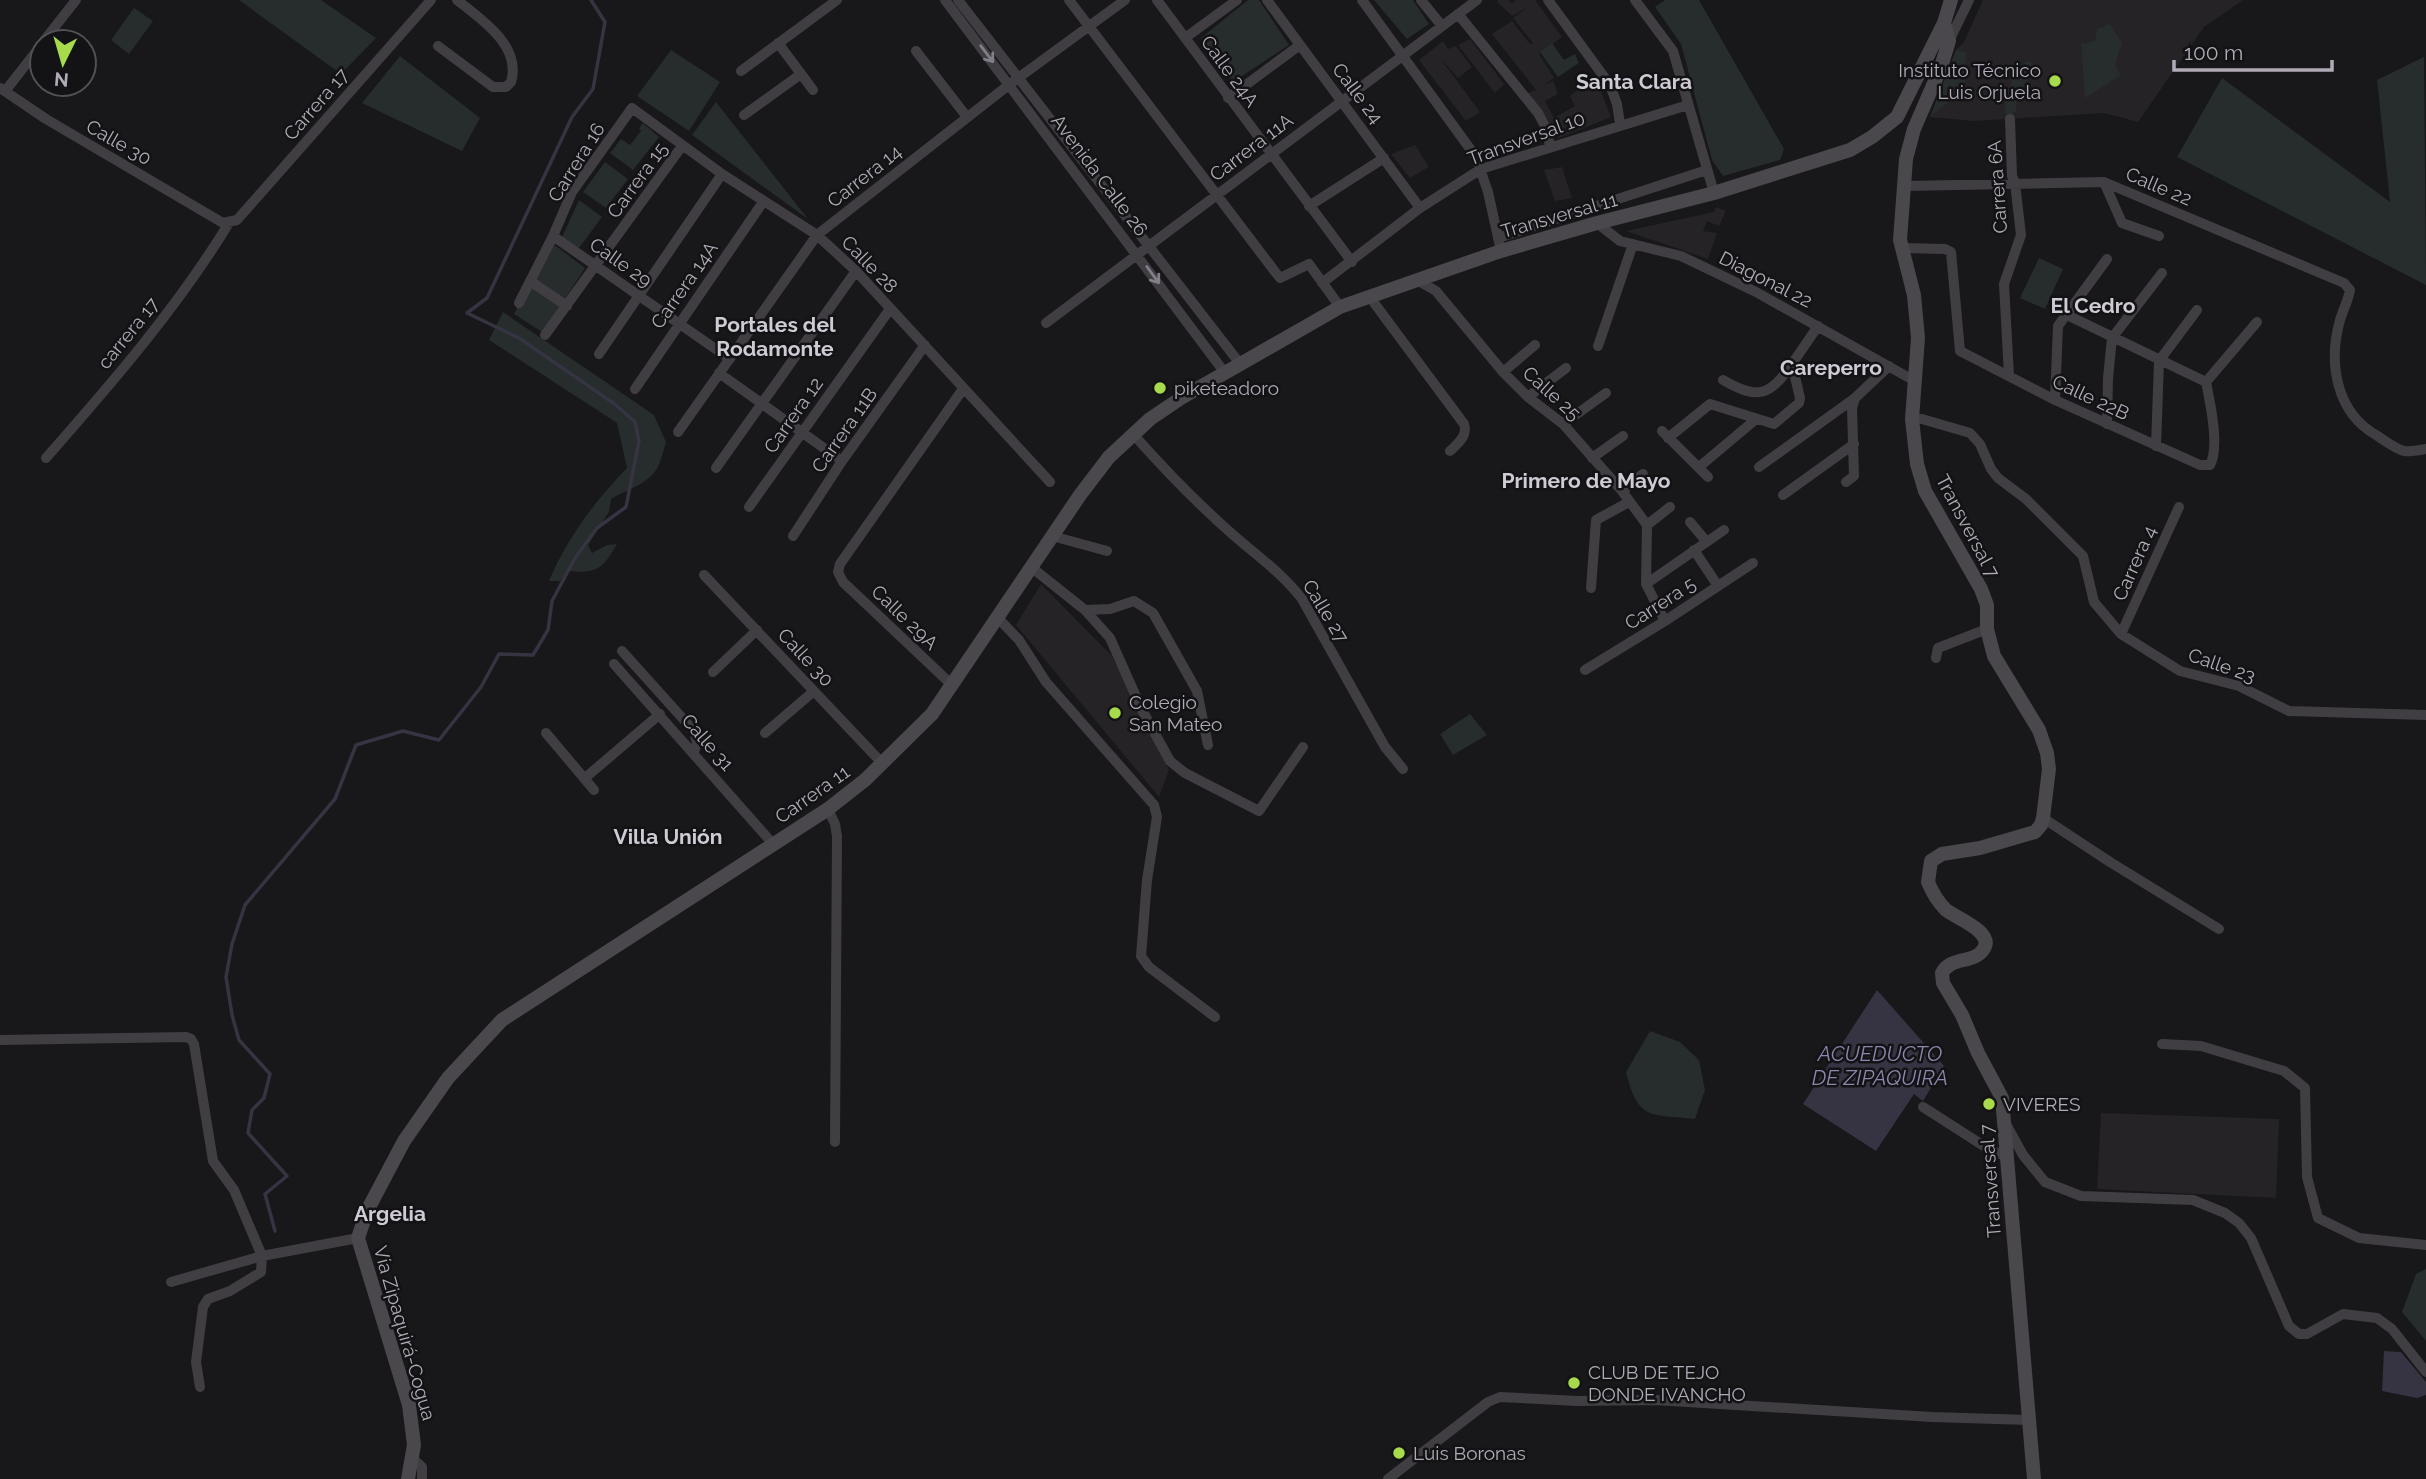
<svg xmlns="http://www.w3.org/2000/svg" width="2426" height="1479" font-family="Raleway,sans-serif">
	<rect width="100%" height="100%" fill="#181719"/>
	<path fill="#252326" d="M1498,0H1509L1512,3L1516,0H1535L1562,37L1539,54L1554,78L1544,85L1553,81L1558,94L1545,101L1554,118L1575,106L1570,96L1591,79L1600,89L1611,117L1559,138L1546,124L1523,95L1536,90L1492,34L1512,21L1530,44L1533,43L1513,18L1528,7L1512,16L1497,2Z
		M1983,0H2243L2204,27L2138,122L2104,113L1974,121L1930,117L1956,50L1964,42Z
		M1470,39L1504,84L1495,93L1458,45Z
		M1443,41L1448,49L1456,46L1472,67L1458,78L1440,58L1480,112L1466,121L1419,60Z
		M1415,145L1429,167L1410,178L1391,154Z
		M1562,167L1572,198L1555,201L1544,170Z
		M1716,207L1726,211L1719,226L1707,221L1703,231L1717,233L1708,259L1626,231L1714,212Z
		M1041,584L1112,656L1169,770L1159,797L1016,625Z
		M2101,1113L2279,1119L2276,1198L2097,1189Z"/>
	<path fill="#262d2c" d="M239,0H321L376,38L341,74Z
		M1248,0H1259L1289,45L1233,82L1201,38Z
		M1374,0H1413L1429,24L1407,39Z
		M1665,0H1699L1784,149L1780,160L1723,176L1712,160L1681,44L1655,7Z
		M134,8L153,21L129,54L111,40Z
		M2110,24L2122,43L2115,65L2121,75L2085,98L2081,44L2095,41L2097,29Z
		M1552,43L1564,60L1575,54L1579,63L1558,77L1540,52Z
		M671,50L720,82L689,131L637,96Z
		M1956,50L1966,52L1965,88L1930,117Z
		M400,56L480,118L462,151L362,103Z
		M2424,57L2426,285L2177,157L2222,78L2390,202L2377,80Z
		M2029,61L2035,64L2016,101V111L2006,121L2005,96L2020,65Z
		M716,102L808,219L692,135Z
		M643,123L659,137L633,170L610,153L621,139L630,145L641,131L639,128Z
		M605,162L628,179L606,208L583,192Z
		M579,200L602,217L579,248L562,237Z
		M552,243L585,268L565,299L533,279Z
		M2039,258L2063,269L2045,309L2020,298Z
		M530,284L562,305L542,332L514,314Z
		M503,312L654,415L666,442C663,451 661,463 656,470C646,485 626,490 611,499L609,512L588,545L592,553L607,545L617,544C603,568 598,574 569,571L560,581H549C567,538 595,501 627,468L617,423L489,340Z
		M1470,714L1487,735L1453,755L1440,734Z
		M1650,1031L1680,1042L1699,1060L1705,1090L1695,1119C1650,1114 1638,1121 1626,1072Z
		M2426,1269V1341L2402,1312L2416,1274Z"/>
	<path fill="#363442" d="M1877,990L1944,1066L1923,1101L1914,1094L1876,1151L1803,1104Z
		M2384,1351L2401,1352L2426,1382V1395L2417,1398L2382,1391Z"/>
	<g fill="none" stroke-linecap="round" stroke-linejoin="round">
		<path stroke="#363442" stroke-width="3.5" d="M275,1231L265,1194L287,1176L248,1133L252,1110L264,1098L270,1074L239,1040L232,1015L226,977L232,944L245,905L335,799L356,745L403,731L439,740L481,687L499,654L533,655L548,630L552,601L575,558L597,528L626,507L639,441L635,422L616,405L519,338L467,313L487,298L572,117L593,89L605,22L591,0"/>
		<path stroke="#403e42" stroke-width="10" d="M945,0L1225,373
			M958,0L1241,365
			M1069,0L1276,273L1280,278L1309,264L1340,307
			M1157,0L1352,262
			M1267,0L1420,208
			M1362,0L1476,157L1488,192L1501,251
			M1421,0L1442,26
			M1548,0L1610,85L1617,104L1620,124
			M1635,0L1673,51L1714,193
			M1458,14L1538,113L1547,130L1550,147
			M1185,38L1237,0
			M1949,41L1969,0
			M43,42L76,0
			M778,43L813,90
			M438,46L493,87H506L511,82C522,46 481,19 457,0
			M916,51L967,117
			M741,71L837,0
			M0,88L46,119L223,223L237,220L431,0
			M6,90L42,44
			M1228,98L1300,45
			M744,115L801,74
			M2104,182L2122,223L2159,236
			M1905,186L2104,182L2344,283L2350,290C2348,301 2343,310 2340,320C2328,363 2336,412 2376,435C2384,440 2395,449 2404,451C2411,452 2420,450 2426,449
			M1309,206L1384,158
			M1597,223L1620,241L1681,256L1756,292L1913,380
			M553,236L572,192L632,108L722,174L817,235L856,271L1050,482
			M1498,238L1707,170
			M1903,248L1945,249L1951,252L1960,351L2055,400L2200,465H2210C2220,447 2210,402 2206,382L2257,322
			M1417,280L1436,291L1503,372L1528,397L1563,424L1622,491L1647,525L1646,584L1665,621
			M530,281L567,306
			M1322,283L1420,208L1481,169L1688,105
			M1369,296L1464,424C1468,436 1458,443 1450,451
			M519,303L553,236L730,359
			M2065,314L2206,382
			M1046,323L1477,0
			M545,335L682,146
			M1598,346L1633,244
			M599,354L722,174
			M1503,372L1535,345
			M719,373L842,461
			M2009,376L2004,284L2021,235L2015,183L2012,176L2010,119
			M1723,380C1759,401 1770,395 1792,364
			M635,389L763,202
			M1528,397L1566,368
			M2055,400L2058,326L2107,259
			M1912,419H1922L1970,433L1980,444L1991,469L1998,478L2026,499L2083,556L2094,602L2121,634L2180,671L2239,686L2289,711L2426,715
			M1563,424L1606,393
			M2107,424L2108,378L2112,338L2162,273
			M1662,431L1708,477
			M678,432L817,235L1010,84L1125,0
			M1133,434C1164,469 1196,502 1231,533C1256,555 1282,573 1302,599L1385,747L1403,769
			M1668,438L1710,404L1774,424L1799,403L1800,398L1792,364L1818,326
			M2156,446L2159,361L2197,310
			M46,458C112,383 177,308 229,223
			M1592,458L1623,436
			M1699,467L1755,420
			M1759,467L1855,398L1889,366
			M716,468L856,271
			M1846,482L1854,476L1852,408L1855,398
			M1622,491L1643,474
			M1783,495L1854,444
			M749,507L890,309
			M1690,522L1706,541
			M1647,525L1670,507
			M793,536L842,461L925,345
			M1052,536L1107,551
			M1694,550L1718,586
			M1031,567L1085,610L1110,609L1134,601L1153,613L1197,691L1208,745
			M704,575L882,763
			M1646,584L1724,530
			M1591,588L1596,520L1629,502
			M1085,610L1110,638L1142,710L1170,761L1185,773L1259,811L1303,747
			M997,617L1019,640L1046,682L1154,805L1157,817L1147,880L1141,956L1149,967L1215,1017
			M2121,634L2179,507
			M622,651L694,731L697,743L694,752
			M1936,658L1938,648L1987,629
			M614,664L773,844
			M1585,670L1665,621L1753,563
			M713,672L757,630
			M952,685L843,582L838,572L840,564L963,389
			M546,733L594,790
			M765,733L814,691
			M585,778L660,714
			M828,809L835,824L837,836L835,1142
			M2043,818L2110,862L2219,929
			M0,1040L186,1037L191,1039L194,1044L213,1161L234,1190L262,1256L261,1272L230,1291L208,1299L203,1307L196,1362L200,1387
			M2162,1044L2201,1046L2284,1071L2305,1088L2307,1177L2318,1218L2359,1238L2426,1245
			M1923,1107L1987,1148L2007,1157
			M2006,1124L2023,1155L2045,1182L2081,1196L2193,1200L2225,1213L2239,1223L2251,1238L2289,1326L2299,1334H2307L2343,1314L2377,1318L2392,1329L2426,1372
			M171,1282L262,1256L358,1238
			M412,1458L422,1467V1479
			M1388,1479L1488,1402L1500,1397L1577,1401L1655,1400L1932,1417L2029,1420"/>
		<path stroke="#4a474d" stroke-width="14" d="M1944,23L1949,41L1941,67L1914,129L1906,159L1900,240L1914,295L1918,338L1912,419L1917,464L1925,491L1981,589L1987,605V629L1994,656L2039,730L2047,753L2049,769L2043,818L2041,825L2035,832L1980,848L1942,854L1931,861L1928,882C1932,892 1938,902 1946,910C1956,918 1996,932 1983,950C1973,964 1951,956 1942,973L1943,983L1962,1015L1978,1053L2002,1098L2034,1479
			M408,1479L414,1445L409,1405L358,1238L367,1211L404,1141L448,1078L502,1020L828,809L865,780L932,714L1080,495L1109,457L1150,419L1181,398L1340,307L1501,251L1597,223L1714,193L1850,150L1872,137L1897,117L1944,23L1951,0"/>
	</g>
	<defs><path id="oneway-shaft" d="M-6 0H5M1.5-3L5.5 0L1.5 3" fill="none" stroke-width="1.6" stroke-linecap="round" stroke-linejoin="round" transform="scale(1.75)"/></defs>
	<g stroke="#837f88">
		<use href="#oneway-shaft" transform="translate(987 54) rotate(53)"/>
		<use href="#oneway-shaft" transform="translate(1153 275) rotate(54)"/>
	</g>
	<g fill="#a8db4c" stroke="#131214" stroke-width="2.5">
		<circle cx="2055" cy="81" r="7"/>
		<circle cx="1160" cy="388" r="7"/>
		<circle cx="1115" cy="713" r="7"/>
		<circle cx="1989" cy="1104" r="7"/>
		<circle cx="1574" cy="1383" r="7"/>
		<circle cx="1399" cy="1453" r="7"/>
	</g>
	<g text-anchor="middle" stroke-width="5" stroke-linejoin="round" paint-order="stroke">
		<g font-size="19" fill="#b0abb7" stroke="#131214" text-anchor="start">
			<text x="2041" y="77" text-anchor="end">Instituto Técnico<tspan x="2041" dy="22">Luis Orjuela</tspan></text>
			<text x="1174" y="395">piketeadoro</text>
			<text x="1129" y="709">Colegio<tspan x="1129" dy="22">San Mateo</tspan></text>
			<text x="2003" y="1111">VIVERES</text>
			<text x="1588" y="1379">CLUB DE TEJO<tspan x="1588" dy="22">DONDE IVANCHO</tspan></text>
			<text x="1413" y="1460">Luis Boronas</text>
		</g>
		<g font-size="19" fill="#b0abb7" stroke="#131214">
			<text transform="translate(1230 71) rotate(54)" y="7">Calle 24A</text>
			<text transform="translate(1358 93) rotate(53)" y="7">Calle 24</text>
			<text transform="translate(316 104) rotate(-49)" y="7">Carrera 17</text>
			<text transform="translate(1526 138) rotate(-20)" y="7">Transversal 10</text>
			<text transform="translate(119 142) rotate(30)" y="7">Calle 30</text>
			<text transform="translate(1251 147) rotate(-37)" y="7">Carrera 11A</text>
			<text transform="translate(576 162) rotate(-58)" y="7">Carrera 16</text>
			<text transform="translate(1100 175) rotate(53)" y="7">Avenida Calle 26</text>
			<text transform="translate(864 176) rotate(-38)" y="7">Carrera 14</text>
			<text transform="translate(637 180) rotate(-54)" y="7">Carrera 15</text>
			<text transform="translate(2159 186) rotate(23)" y="7">Calle 22</text>
			<text transform="translate(1997 187) rotate(-94)" y="7">Carrera 6A</text>
			<text transform="translate(1559 215) rotate(-16)" y="7">Transversal 11</text>
			<text transform="translate(621 262) rotate(35)" y="7">Calle 29</text>
			<text transform="translate(870 264) rotate(46)" y="7">Calle 28</text>
			<text transform="translate(1766 279) rotate(27)" y="7">Diagonal 22</text>
			<text transform="translate(684 285) rotate(-55)" y="7">Carrera 14A</text>
			<text transform="translate(128 333) rotate(-51)" y="7">carrera 17</text>
			<text transform="translate(1552 393) rotate(42)" y="7">Calle 25</text>
			<text transform="translate(2091 397) rotate(25)" y="7">Calle 22B</text>
			<text transform="translate(793 415) rotate(-55)" y="7">Carrera 12</text>
			<text transform="translate(844 430) rotate(-55)" y="7">Carrera 11B</text>
			<text transform="translate(1968 526) rotate(62)" y="7">Transversal 7</text>
			<text transform="translate(2134 563) rotate(-66)" y="7">Carrera 4</text>
			<text transform="translate(1660 603) rotate(-33)" y="7">Carrera 5</text>
			<text transform="translate(1326 611) rotate(59)" y="7">Calle 27</text>
			<text transform="translate(905 617) rotate(44)" y="7">Calle 29A</text>
			<text transform="translate(806 657) rotate(47)" y="7">Calle 30</text>
			<text transform="translate(2222 665) rotate(19)" y="7">Calle 23</text>
			<text transform="translate(708 742) rotate(49)" y="7">Calle 31</text>
			<text transform="translate(812 794) rotate(-35)" y="7">Carrera 11</text>
			<text transform="translate(1990 1181) rotate(-94)" y="7">Transversal 7</text>
			<text transform="translate(405 1333) rotate(74)" y="7">Vía Zipaquirá-Cogua</text>
		</g>
		<g font-size="21" font-weight="bold" fill="#cfcbd4" stroke="#131214">
			<text x="1634" y="89">Santa Clara</text>
			<text x="2093" y="313">El Cedro</text>
			<text x="775" y="332">Portales del<tspan x="775" dy="24">Rodamonte</tspan></text>
			<text x="1831" y="375">Careperro</text>
			<text x="1586" y="488">Primero de Mayo</text>
			<text x="668" y="844">Villa Unión</text>
			<text x="390" y="1221">Argelia</text>
		</g>
		<g font-size="21" font-style="italic" fill="#8d86ae" stroke="#131214">
			<text x="1880" y="1061">ACUEDUCTO<tspan x="1880" dy="24">DE ZIPAQUIRA</tspan></text>
		</g>
	</g>
	<g transform="translate(63 63) rotate(185)"><circle r="33" fill="#131214" stroke="#524f55" stroke-width="2"/>
	<path d="M0-5L12 26L0 18L-12 26Z" fill="#a8db4c"/>
	<text y="-10" font-size="19" font-weight="bold" text-anchor="middle" fill="#b0abb7">N</text>
	</g>
	<path d="M2174 60v10h158v-10" fill="none" stroke="#b0abb7" stroke-width="3.5"/>
	<text x="2184" y="60" font-size="21" fill="#b0abb7" stroke="#131214" stroke-width="5" paint-order="stroke">100 m</text>
</svg>
